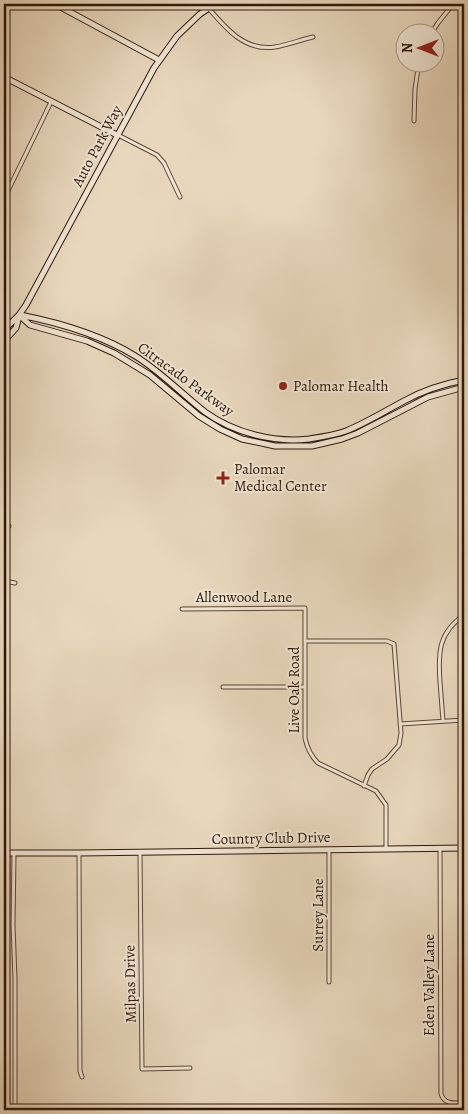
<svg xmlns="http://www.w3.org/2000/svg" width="468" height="1114" font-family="Alegreya,serif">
	<rect width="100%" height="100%" fill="#e8d7bd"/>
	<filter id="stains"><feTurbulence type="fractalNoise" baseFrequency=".004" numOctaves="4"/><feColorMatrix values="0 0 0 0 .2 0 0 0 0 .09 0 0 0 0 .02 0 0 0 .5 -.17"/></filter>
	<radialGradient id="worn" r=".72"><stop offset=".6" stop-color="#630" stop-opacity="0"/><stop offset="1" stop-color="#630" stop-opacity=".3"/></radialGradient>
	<path fill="#c9b69e" stroke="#7c6653" d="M4,853H10L9,1005H4Z"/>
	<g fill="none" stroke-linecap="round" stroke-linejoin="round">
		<g stroke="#5d4735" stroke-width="5">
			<path id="street" d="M205,4C223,25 243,52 275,47C287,45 300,40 313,37
				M432,32L438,23L453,4
				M414,121L415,89L419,62
				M118,135L157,155L164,163L180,197
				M4,199L51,102
				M4,526H9
				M4,581L15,583
				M182,609L305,608V738C307,748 310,755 318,763L376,791L386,805V849
				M305,641H387L394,644L401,733L399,745L387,759L372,769L368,775L364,786
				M223,687H305
				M443,721C442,708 441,695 440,682C438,653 438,633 464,615
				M400,724L464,720
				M464,786V831
				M440,848L441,1094C445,1105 454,1103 464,1103
				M140,852L142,1069L190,1068
				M14,854L13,925L15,979V1110
				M79,854L80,1071L82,1077
				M329,982V850
				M4,1108L15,1107"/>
		</g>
		<g stroke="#2f1708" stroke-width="7">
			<path id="secondary" d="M55,4L159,60
				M4,77L117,135
				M19,315L30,325L87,341L114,353L150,375L199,416L220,429L242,439L275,446H312L342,439L358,433L428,397L464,387
				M20,315C61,323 102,335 137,357C162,373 182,394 205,412C234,433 274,443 309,439C322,437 335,435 346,431C366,423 385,411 404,401C422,391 443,384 464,380
				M4,330L19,315L26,305L154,68L177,36L200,14L215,4
				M4,341L16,328L19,316
				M4,853H79L464,848"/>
		</g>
		<use href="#street" stroke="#f0e5d4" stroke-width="3"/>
		<use href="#secondary" stroke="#f0e5d4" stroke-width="5"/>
	</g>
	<g fill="#8f2418" stroke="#f0e5d4" stroke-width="2">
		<circle cx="283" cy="386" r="5"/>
		<path d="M220.5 470.5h5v5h5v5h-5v5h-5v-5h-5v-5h5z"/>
	</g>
	<g text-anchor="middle" stroke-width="4" stroke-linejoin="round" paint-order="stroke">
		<g font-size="15" fill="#2f1708" stroke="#f0e5d4">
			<text transform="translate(97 146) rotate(-62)" y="5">Auto Park Way</text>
			<text transform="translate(186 379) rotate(36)" y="5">Citracado Parkway</text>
			<text x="244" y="602">Allenwood Lane</text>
			<text transform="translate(294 690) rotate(-90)" y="5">Live Oak Road</text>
			<text transform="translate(271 838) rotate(-1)" y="5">Country Club Drive</text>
			<text transform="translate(318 915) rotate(-90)" y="5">Surrey Lane</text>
			<text transform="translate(130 984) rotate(-91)" y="5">Milpas Drive</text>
			<text transform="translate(429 985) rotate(-90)" y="5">Eden Valley Lane</text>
		</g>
		<g font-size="15" fill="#2f1708" stroke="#f0e5d4" text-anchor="start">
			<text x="293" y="391">Palomar Health</text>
			<text x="234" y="474">Palomar<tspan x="234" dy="17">Medical Center</tspan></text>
		</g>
	</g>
	<rect width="468" height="1114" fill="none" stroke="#e8d7bd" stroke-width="20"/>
	<rect x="5" y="5" width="458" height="1104" fill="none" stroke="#2f1708" stroke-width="2.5"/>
	<rect x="10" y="10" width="448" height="1094" fill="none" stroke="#2f1708"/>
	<g transform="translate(420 48) rotate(270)"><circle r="24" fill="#f0e5d4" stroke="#a39382"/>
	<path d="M0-4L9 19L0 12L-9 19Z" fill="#8f2418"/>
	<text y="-8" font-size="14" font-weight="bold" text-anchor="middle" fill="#2f1708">N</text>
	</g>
	<rect width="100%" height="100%" filter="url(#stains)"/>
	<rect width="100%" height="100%" fill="url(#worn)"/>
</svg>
